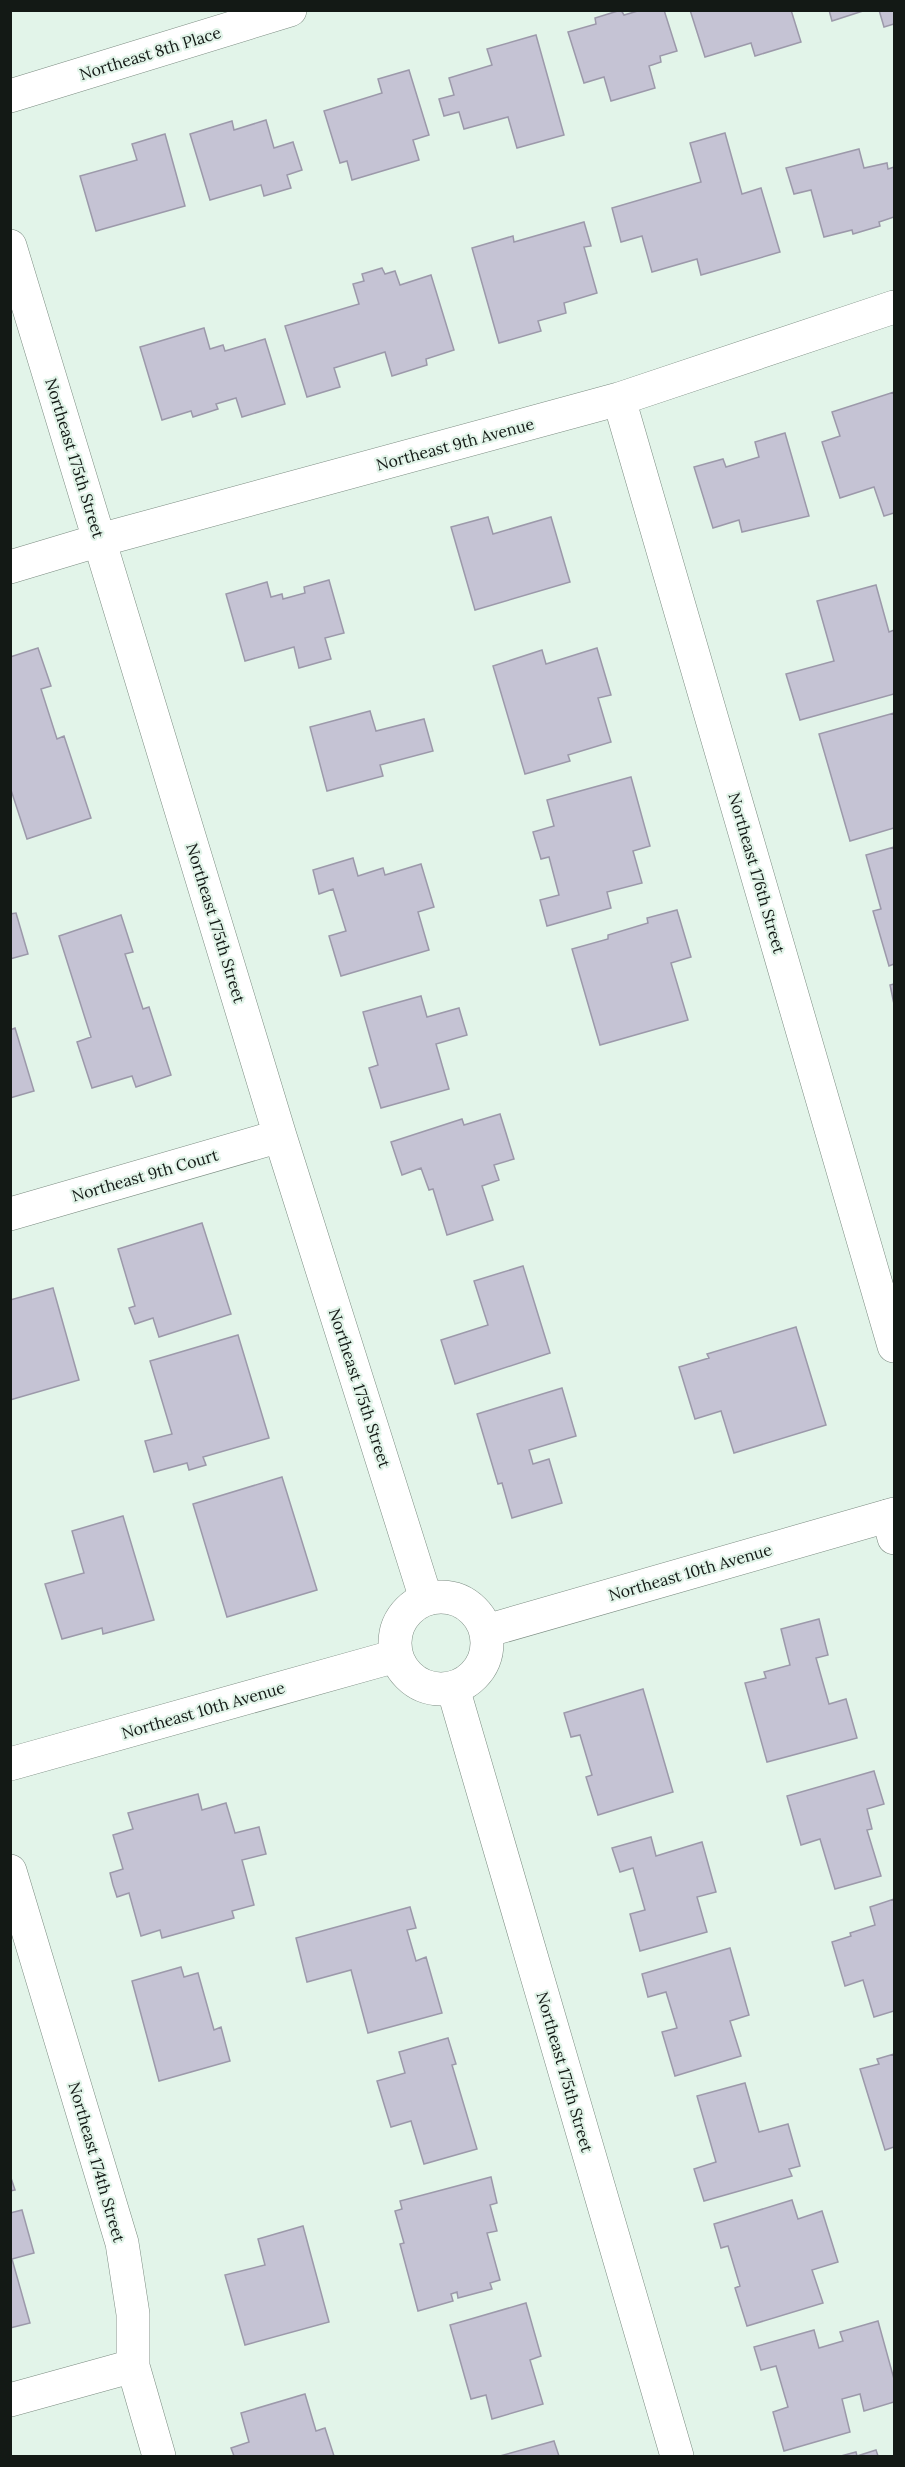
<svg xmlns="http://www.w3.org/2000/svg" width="905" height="2467" font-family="Lora,serif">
	<rect width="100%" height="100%" fill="#e2f4e9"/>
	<path fill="#c5c3d4" stroke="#9c99aa" stroke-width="1.5" d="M621,10L624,15L641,10H664L677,51L660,56L661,62L649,66L655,88L611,101L604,77L584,83L568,32L596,24L595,18Z
		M690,10H791L801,42L755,56L751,43L705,57Z
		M829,10H866L832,21Z
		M879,10H894V24L884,27Z
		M536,35L564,135L517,148L508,117L464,129L459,112L444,116L439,99L454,95L449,78L492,65L487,49Z
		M409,70L429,135L413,140L419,160L352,180L347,161L340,163L324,111L382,93L378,79Z
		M266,120L274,148L293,142L302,170L287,175L291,188L264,196L261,185L210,200L190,134L232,121L234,130Z
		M725,133L742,194L761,188L780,252L701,275L697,259L652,272L642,236L621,242L612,208L701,182L690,143Z
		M165,134L185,206L96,231L80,176L137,160L132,144Z
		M859,149L864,168L887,163L888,169L894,167V217L879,222L880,226L853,234L852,230L824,237L811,190L794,194L786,168Z
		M584,222L591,246L584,247L597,293L564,303L566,313L538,321L541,331L499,343L472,248L513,236L514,242Z
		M382,268L385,274L395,271L400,285L431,275L454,350L426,359L427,365L392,376L385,352L334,368L340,387L307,397L285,326L359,304L353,284L364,281L362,274Z
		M204,328L210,349L223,345L225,351L265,339L285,404L242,417L236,398L216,404L218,409L193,417L191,411L162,420L140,347Z
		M894,392V513L884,516L874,487L840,498L822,442L840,436L832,412Z
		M785,433L809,516L742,532L739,520L713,528L694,467L723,459L726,467L759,457L755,442Z
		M488,517L493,534L551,517L570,582L475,610L451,527Z
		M329,580L344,633L325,638L331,659L299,668L294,647L245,661L226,594L267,582L271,597L282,594L283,599L305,593L304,587Z
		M876,585L889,632L894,630V694L800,720L786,674L834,661L817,601Z
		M38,648L51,686L41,689L57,739L64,736L91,818L27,839L10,787V657Z
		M597,648L611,695L598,698L611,742L568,755L570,761L525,774L493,666L542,650L546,664Z
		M370,711L376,731L424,719L433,751L380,765L383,776L327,791L310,727Z
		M894,713V828L850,841L819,734Z
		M631,777L650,846L633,851L642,883L607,892L611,908L547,926L540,900L559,895L549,857L541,859L533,832L554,826L547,800Z
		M894,847V964L889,966L873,911L881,909L866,855Z
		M353,858L358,876L383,868L385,875L421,864L434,907L418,912L429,950L341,976L329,936L346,931L333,889L319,894L313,870Z
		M677,910L691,957L671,963L688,1020L600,1045L572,949L608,939V935L648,923L647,918Z
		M16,913L28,954L10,959V914Z
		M121,915L133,952L125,954L143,1009L149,1007L171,1075L136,1087L132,1076L92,1088L77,1042L91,1037L59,936Z
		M894,984V1004L890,985Z
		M421,996L427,1017L459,1008L467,1035L436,1044L449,1089L381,1108L369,1068L378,1065L363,1012Z
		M15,1028L34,1091L10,1098V1030Z
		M500,1114L514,1159L494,1165L499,1180L482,1186L493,1220L447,1235L433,1189L429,1190L421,1168L402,1175L391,1142L462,1119L464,1125Z
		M202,1223L231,1314L159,1337L153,1318L135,1324L129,1308L135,1306L118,1249Z
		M523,1266L550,1353L455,1384L441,1340L488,1325L474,1281Z
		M53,1288L79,1380L10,1400V1300Z
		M796,1327L826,1425L734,1453L721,1411L695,1419L679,1367L709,1358L707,1354Z
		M238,1335L269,1438L203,1457L206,1465L189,1470L187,1463L154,1472L145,1441L172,1434L150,1361Z
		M562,1388L576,1436L529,1450L533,1464L549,1459L562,1503L512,1518L502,1483L498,1484L477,1414Z
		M282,1477L317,1590L227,1617L193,1504Z
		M123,1516L154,1620L103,1634L102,1628L62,1639L45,1584L84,1573L72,1531Z
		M819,1619L828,1655L816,1658L829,1704L846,1699L857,1738L767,1762L745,1683L766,1678L764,1672L790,1665L781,1629Z
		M643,1689L673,1792L598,1815L586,1777L592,1775L580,1735L571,1737L564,1713Z
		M874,1771L884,1804L867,1809L872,1829L867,1830L881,1876L835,1889L820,1839L801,1845L787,1796Z
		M198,1794L202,1810L226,1803L235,1833L259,1827L266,1854L242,1860L254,1905L232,1911L234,1918L162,1938L160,1930L141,1936L129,1893L117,1897L113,1885L110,1873L123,1869L113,1835L133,1829L128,1813Z
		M651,1837L656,1856L702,1842L716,1892L697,1897L707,1932L640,1951L630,1914L645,1910L633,1868L620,1872L612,1848Z
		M894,1899V2011L874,2017L863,1980L845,1986L832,1942L851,1936L850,1933L875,1925L870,1907Z
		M410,1907L416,1928L407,1930L416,1961L426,1957L442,2013L368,2033L351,1970L307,1982L296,1938Z
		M730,1948L749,2015L730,2021L741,2056L675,2076L662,2032L677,2028L666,1992L648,1997L642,1974Z
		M181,1967L184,1977L198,1973L214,2030L221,2027L230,2061L159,2081L132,1981Z
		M448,2038L456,2064L452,2065L477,2149L424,2164L411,2121L391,2127L377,2081L405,2073L399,2052Z
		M894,2054V2147L885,2150L860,2069L879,2064L877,2059Z
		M745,2083L759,2132L788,2124L800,2166L789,2169L792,2176L704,2201L694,2169L716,2162L697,2096Z
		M10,2175L15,2190L10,2191Z
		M491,2177L497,2203L490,2205L497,2231L487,2233L500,2280L490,2283L492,2289L458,2298L457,2292L451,2294L453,2301L418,2311L400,2244L404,2243L395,2211L402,2209L400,2201Z
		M792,2200L798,2219L822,2211L838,2262L812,2270L823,2303L747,2326L735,2288L740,2286L728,2246L721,2248L714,2224Z
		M22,2210L34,2253L12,2259L30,2323L10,2328V2213Z
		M303,2226L329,2322L245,2345L225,2275L265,2265L258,2239Z
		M526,2303L541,2356L530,2360L543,2404L492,2419L486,2395L471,2399L450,2325Z
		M878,2321L894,2379V2402L864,2411L860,2394L842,2399L850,2432L784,2451L773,2412L788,2407L776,2366L761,2370L754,2347L814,2330L819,2348L843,2341L840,2332Z
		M305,2394L316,2431L325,2428L334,2456H234L231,2448L249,2442L241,2413Z
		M554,2441L559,2456H500Z
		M876,2450L878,2456H841L856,2452L857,2456Z"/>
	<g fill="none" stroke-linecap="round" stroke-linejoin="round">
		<g stroke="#7c8c82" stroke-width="34">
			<path id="minor" d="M10,96L290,10
				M10,246L280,1136L426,1599
				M619,399L894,1346
				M10,567L100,540L619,399L894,307
				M10,1214L280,1136
				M888,1516L894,1538
				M453,1688L677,2456
				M10,1871L122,2243L133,2314V2366L159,2456
				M10,2400L133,2366"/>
		</g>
		<g stroke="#7c8c82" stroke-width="34">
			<path id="tertiary" d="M395 1643a46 46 0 1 1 92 0a46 46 0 1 1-92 0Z
				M486,1631L894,1514
				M10,1764L396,1656"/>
		</g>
		<use href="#minor" stroke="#fff" stroke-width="33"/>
		<use href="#tertiary" stroke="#fff" stroke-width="33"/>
	</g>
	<g text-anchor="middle" stroke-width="4.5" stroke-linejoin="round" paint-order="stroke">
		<g font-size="16" fill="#131915" stroke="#e2f4e9">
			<text transform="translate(150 53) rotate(-17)" y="6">Northeast 8th Place</text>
			<text transform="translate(455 444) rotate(-15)" y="6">Northeast 9th Avenue</text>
			<text transform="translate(75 458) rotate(73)" y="6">Northeast 175th Street</text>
			<text transform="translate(757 873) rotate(74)" y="6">Northeast 176th Street</text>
			<text transform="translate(216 923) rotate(73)" y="6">Northeast 175th Street</text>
			<text transform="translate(145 1175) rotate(-16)" y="6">Northeast 9th Court</text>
			<text transform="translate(360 1388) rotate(72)" y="6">Northeast 175th Street</text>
			<text transform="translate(690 1572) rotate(-16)" y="6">Northeast 10th Avenue</text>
			<text transform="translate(203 1710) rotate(-16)" y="6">Northeast 10th Avenue</text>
			<text transform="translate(565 2072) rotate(74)" y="6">Northeast 175th Street</text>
			<text transform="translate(97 2162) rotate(74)" y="6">Northeast 174th Street</text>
		</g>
	</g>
	<rect width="905" height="2467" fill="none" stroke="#131915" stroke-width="24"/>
</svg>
